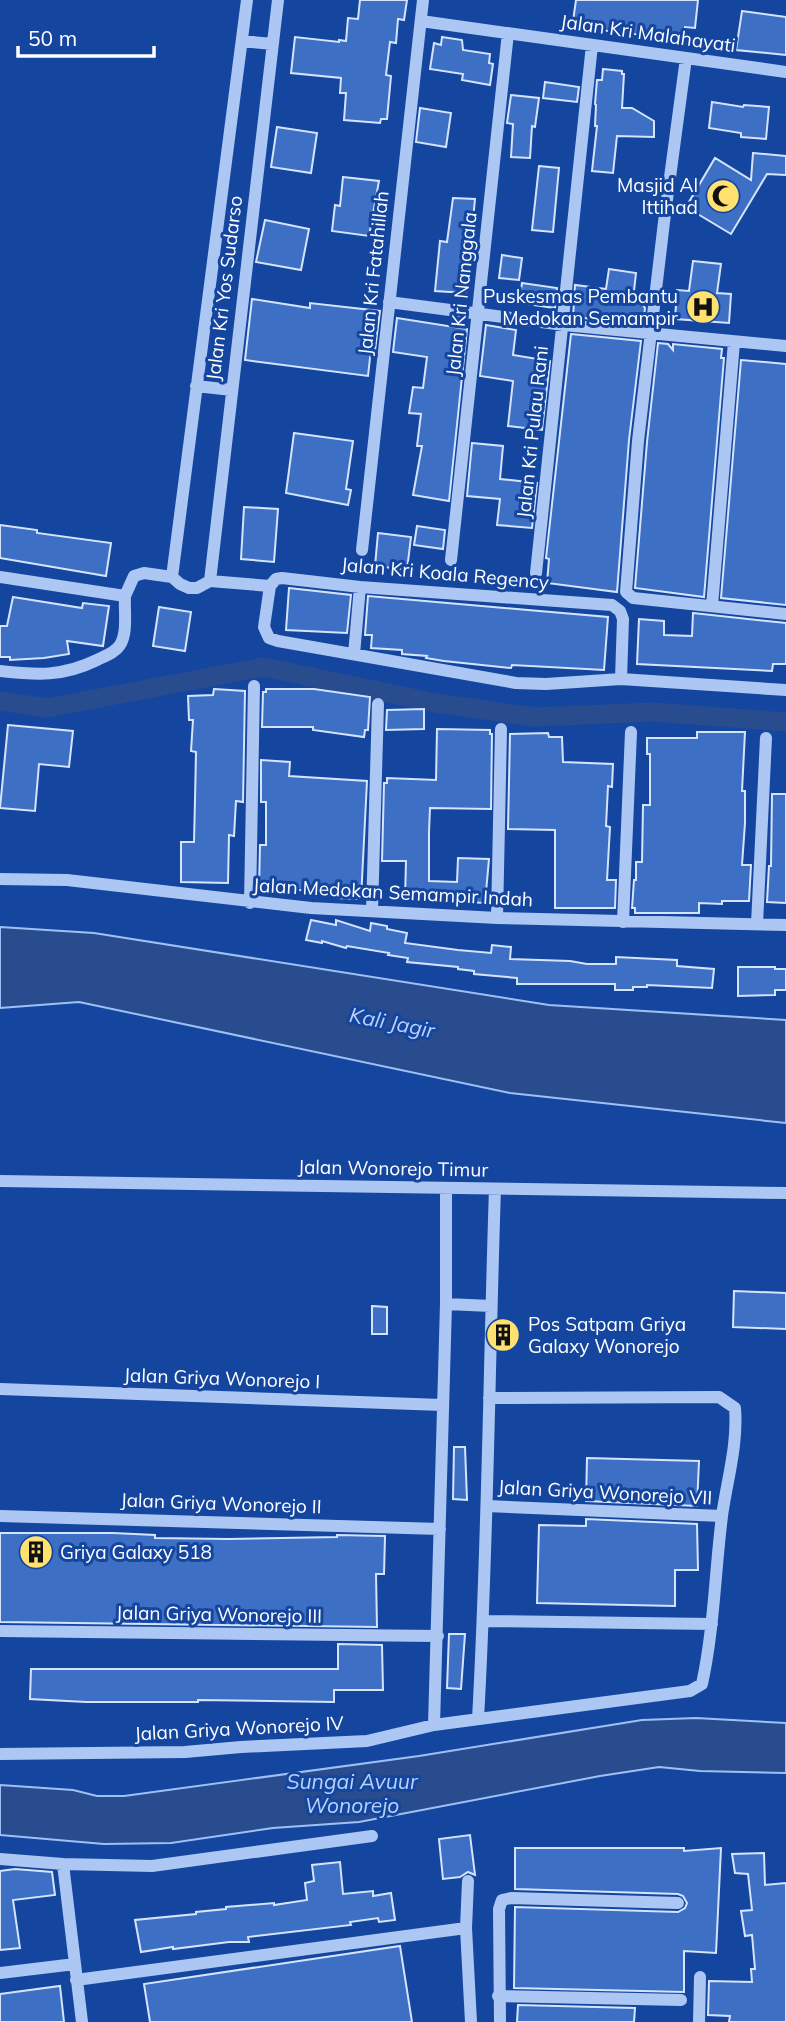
<svg xmlns="http://www.w3.org/2000/svg" width="786" height="2022" font-family="Mulish,sans-serif">
	<rect width="100%" height="100%" fill="#15469f"/>
	<path fill="#294c8f" stroke="#9fc0f6" stroke-width="2" d="M0,927L94,933L549,1005L786,1020V1123L510,1093L79,1002L0,1008Z
		M696,1718L786,1723V1773L700,1771L659,1767L600,1776L359,1822L273,1828L171,1843L104,1844L0,1835V1785L73,1790L97,1796H124L419,1756L642,1720Z"/>
	<g fill="none" stroke-linecap="round" stroke-linejoin="round">
		<path stroke="#294c8f" stroke-width="19" d="M0,701L47,708L263,667L436,703L534,717L653,712L786,722"/>
	</g>
	<path fill="#3d6fc5" stroke="#d5e4fd" stroke-width="2" d="M360,0H407L404,20L398,19L396,43L390,42L386,75L391,76L387,119H381L380,123L344,120L346,93H340L341,78L291,73L295,37L339,42V40L346,41L348,18L358,19Z
		M576,0H698L695,28L685,27L684,40L582,28L583,22L573,21Z
		M742,11L786,17V55L736,50Z
		M442,37L462,40L463,50L490,54L489,63L493,64L490,85L462,80L463,74L430,69L434,43L441,45Z
		M603,69L622,71V74H624L622,108H632L654,121V137L617,136L613,173L592,171L597,126H595L596,105L595,104L597,80H602Z
		M545,82L579,87L577,102L543,98Z
		M511,95L539,98L535,127L532,126L530,158L511,157L513,124L507,123Z
		M712,102L743,107L744,105L769,107L766,139L741,137V133L709,128Z
		M420,108L451,113L446,147L416,142Z
		M277,127L317,133L311,173L271,167Z
		M753,153L786,156V175L767,174L731,234L686,207L715,158L751,180Z
		M539,166L559,168L553,232L532,230Z
		M343,177L379,181L369,236L332,231L335,205L340,206Z
		M453,198L475,199L466,293L435,291L440,241L447,242Z
		M265,220L309,229L301,270L256,262Z
		M502,255L522,258L519,280L499,278Z
		M693,261L721,264L717,293L731,294L729,323L675,319L677,290L689,291Z
		M609,269L636,273L634,291L645,308L644,317L638,323L573,317L575,285L606,289Z
		M522,283L557,288L555,308L519,303Z
		M252,299L310,308V303L380,311L375,350L371,349L368,376L245,360Z
		M397,318L467,329L449,501L413,495L422,446H417L421,414L409,413L413,387L423,388L427,357L393,352Z
		M486,325L516,330L513,355L550,361L542,430L508,426L513,381L480,376Z
		M571,334L641,341L629,440L617,592L547,583L549,559L546,558Z
		M658,343L668,344L673,350V344L722,349L721,358H724L704,597L635,588L647,442Z
		M741,360L786,364V605L721,598Z
		M294,433L353,441L346,489L351,490L348,505L286,493Z
		M472,443L503,446L500,479L537,483L532,528L497,525L500,499L467,496Z
		M244,507L278,509L274,562L241,559Z
		M0,525L37,530V533L111,543L106,576L0,558Z
		M417,526L445,530L443,549L414,545Z
		M378,533L411,537L407,570L375,566Z
		M289,588L351,595L347,633L286,630Z
		M368,596L608,617L604,670L512,665L511,668L444,661L426,658L427,656L402,654V650L371,648L372,635H365Z
		M13,597L82,608L83,603L109,606L103,646L67,641L69,654L44,658L10,660V657H0V626H7Z
		M159,607L191,612L185,651L153,646Z
		M693,613L786,623V664H773L772,671L637,664L639,619L664,621V635L692,636Z
		M214,689L245,691L243,802L236,801L234,836L229,835L228,883L181,882V842H194L195,800L196,752L191,751L193,720H189L188,696L213,695Z
		M266,689H314L370,697L368,730H365L364,737L313,730V727H262L263,692H266Z
		M424,709V729L386,730L387,710Z
		M8,725L73,731L69,767L39,764L35,811L0,808Z
		M437,729L490,730V734H492L491,809L430,808L429,832V881L457,882L458,858L489,859L485,903L405,899L406,861H382L384,783H387V778L436,780Z
		M697,732H745L742,791H745V823L742,865H751L749,901H722V904L699,903V913H635V908H632L634,880H636V862H642L643,805H650V754H647V738H697Z
		M548,733L549,737H562L563,762L613,764L612,787L608,786L606,826L610,827L607,880H616L615,908H555V830L508,829L510,734Z
		M261,760L290,762L289,776L367,781L361,899L337,898V892L259,888L260,845H266V802H261Z
		M772,794H786V903L767,902L769,866H771Z
		M311,920L336,925V920L370,931L371,923L387,926V929L407,933L405,943L458,950L491,953L492,945L511,947L510,959L570,961L587,964H616V957L677,960V966L714,969L712,988L647,985V987H633V990H615V984H517V978L474,974V971L458,969V967L407,962L408,958L388,955L389,953L347,946L346,948L322,941V943L306,940Z
		M738,967H775V969H786V990H775V995L738,996Z
		M734,1291L786,1293V1329L733,1327Z
		M372,1306L387,1307V1334H372Z
		M454,1447H465L467,1500L453,1499Z
		M587,1458L699,1461L697,1506L586,1501Z
		M586,1519L697,1524L698,1570H675V1606L537,1603L539,1525L586,1526Z
		M0,1533H113L155,1535V1538L228,1539L337,1537V1535L385,1536L384,1574H376L377,1627L0,1622Z
		M449,1634H465L461,1689L447,1688Z
		M338,1644L382,1645L383,1690H334V1702L198,1700V1702H86L30,1699L31,1669H338Z
		M470,1835L475,1875L468,1872L460,1877L443,1879L439,1839Z
		M515,1848H684V1851L721,1848L716,1953L684,1951V1992L514,1988L515,1907L678,1912L685,1908L687,1903L683,1896L678,1894L515,1889Z
		M764,1853L765,1885L786,1883V2022H729L730,2016L708,2015L709,1981L752,1982L751,1969H755L752,1935L745,1936L741,1911L752,1910L748,1874L735,1873L732,1854Z
		M340,1862L343,1894L373,1891V1896L391,1893L395,1920L379,1922L378,1918L350,1922L351,1925L248,1937L249,1942H229L173,1949V1947L141,1952L135,1920L196,1914V1912L226,1909V1907L274,1903V1905L307,1900L305,1883L314,1881L312,1865Z
		M15,1869L52,1872L55,1895L13,1900L20,1948L0,1950V1871Z
		M400,1946L412,2022H150L144,1984Z
		M60,1986L64,2022H0V1994Z
		M518,2005L635,2008L634,2022H517Z"/>
	<g fill="none" stroke-linecap="round" stroke-linejoin="round">
		<path stroke="#acc7f4" stroke-width="12" d="M421,21L786,72
			M242,41L273,44
			M686,58L664,222L638,441L626,592L633,598L786,614
			M389,302L564,325L786,346
			M196,386L232,390
			M362,550L423,0
			M451,560L508,33
			M536,573L592,45
			M0,577L125,596L134,576L144,573L172,577L180,584L189,588H197L210,581L270,586
			M172,577L247,0
			M210,581L278,0
			M712,606L734,342
			M354,654L360,587
			M0,671C37,675 62,677 97,660C105,656 115,653 120,645C128,633 124,610 125,596
			M621,679L623,619L620,611L612,605L360,587L282,578L276,579L270,586L264,627L269,638L278,641L516,683L546,684L621,679L786,690
			M0,879L67,880L311,908L497,918L786,925
			M250,903L254,686
			M372,911L378,704
			M497,918L501,729
			M623,922L631,732
			M757,924L766,738
			M0,1181L786,1193
			M446,1304L491,1306
			M0,1389L442,1405
			M487,1506L722,1516
			M0,1516L440,1529
			M483,1621L712,1624
			M0,1631L438,1636
			M478,1719C488,1542 489,1365 495,1189
			M434,1725L446,1304V1188
			M0,1754L185,1752L241,1747L367,1741L434,1725L690,1691L702,1684C714,1629 715,1572 722,1516C727,1480 738,1445 735,1408L719,1397L489,1398
			M0,1859L63,1864L152,1866L372,1836
			M63,1864L82,2022
			M468,1881L466,1928L471,2022
			M0,1973L75,1964
			M76,1980L466,1928
			M498,1996L681,2000
			M500,2022L499,1909L502,1900L511,1898L678,1903
			M699,2022L700,1977"/>
	</g>
	<defs>
		<g id="mosque-disc" transform="scale(1.75)"><circle r="9.5" fill="#ffe16f" stroke="#15469f"/><path d="M3.5-4.9A6 6 0 1 0 3.5 4.9A5 5 0 1 1 3.5-4.9Z" fill="#111"/></g>
		<g id="hospital-disc" transform="scale(1.75)"><circle r="9.5" fill="#ffe16f" stroke="#15469f"/><path d="M-5-5h3v3.5h4V-5h3V5h-3V1.5h-4V5h-3Z" fill="#111"/></g>
		<g id="building-disc" transform="scale(1.75)"><circle r="9.5" fill="#ffe16f" stroke="#15469f"/><path d="M-4-6H4V6H1V3H-1V6H-4ZM-2.5-4.3h1.7v1.8h-1.7ZM.8-4.3h1.7v1.8H.8ZM-2.5-1h1.7V.8h-1.7ZM.8-1h1.7V.8H.8Z" fill="#111"/></g>
	</defs>
	<g fill-rule="evenodd">
		<use href="#mosque-disc" x="723" y="196"/>
		<use href="#hospital-disc" x="703" y="307"/>
		<use href="#building-disc" x="503" y="1335"/>
		<use href="#building-disc" x="36" y="1552"/>
	</g>
	<g text-anchor="middle" stroke-width="6" stroke-linejoin="round" paint-order="stroke">
		<g font-size="19" fill="#fff" stroke="#15469f">
			<text transform="translate(648 33) rotate(8)" y="7">Jalan Kri Malahayati</text>
			<text transform="translate(373 273) rotate(-84)" y="7">Jalan Kri Fatahillah</text>
			<text transform="translate(224 288) rotate(-83)" y="7">Jalan Kri Yos Sudarso</text>
			<text transform="translate(461 294) rotate(-84)" y="7">Jalan Kri Nanggala</text>
			<text transform="translate(532 432) rotate(-84)" y="7">Jalan Kri Pulau Rani</text>
			<text transform="translate(445 573) rotate(5)" y="7">Jalan Kri Koala Regency</text>
			<text transform="translate(393 892) rotate(3)" y="7">Jalan Medokan Semampir Indah</text>
			<text transform="translate(393 1168) rotate(1)" y="7">Jalan Wonorejo Timur</text>
			<text transform="translate(222 1378) rotate(2)" y="7">Jalan Griya Wonorejo I</text>
			<text transform="translate(605 1492) rotate(3)" y="7">Jalan Griya Wonorejo VII</text>
			<text transform="translate(221 1503) rotate(2)" y="7">Jalan Griya Wonorejo II</text>
			<text transform="translate(219 1614) rotate(1)" y="7">Jalan Griya Wonorejo III</text>
			<text transform="translate(239 1728) rotate(-3)" y="7">Jalan Griya Wonorejo IV</text>
		</g>
		<g font-size="19" fill="#fff" stroke="#15469f" text-anchor="end">
			<text x="698" y="192">Masjid Al<tspan x="698" dy="22">Ittihad</tspan></text>
			<text x="678" y="303">Puskesmas Pembantu<tspan x="678" dy="22">Medokan Semampir</tspan></text>
			<text x="528" y="1331" text-anchor="start">Pos Satpam Griya<tspan x="528" dy="22">Galaxy Wonorejo</tspan></text>
			<text x="60" y="1559" text-anchor="start">Griya Galaxy 518</text>
		</g>
		<g font-size="21" font-style="italic" fill="#b9d2fa" stroke="#15469f">
			<text transform="translate(392 1023) rotate(11)" y="7">Kali Jagir</text>
			<text x="352" y="1789">Sungai Avuur<tspan x="352" dy="24">Wonorejo</tspan></text>
		</g>
	</g>
	<path d="M18 46v10h136v-10" fill="none" stroke="#ffffff" stroke-width="3.5"/>
	<text x="28" y="46" font-size="21" fill="#ffffff" stroke="#15469f" stroke-width="5" paint-order="stroke">50 m</text>
</svg>
